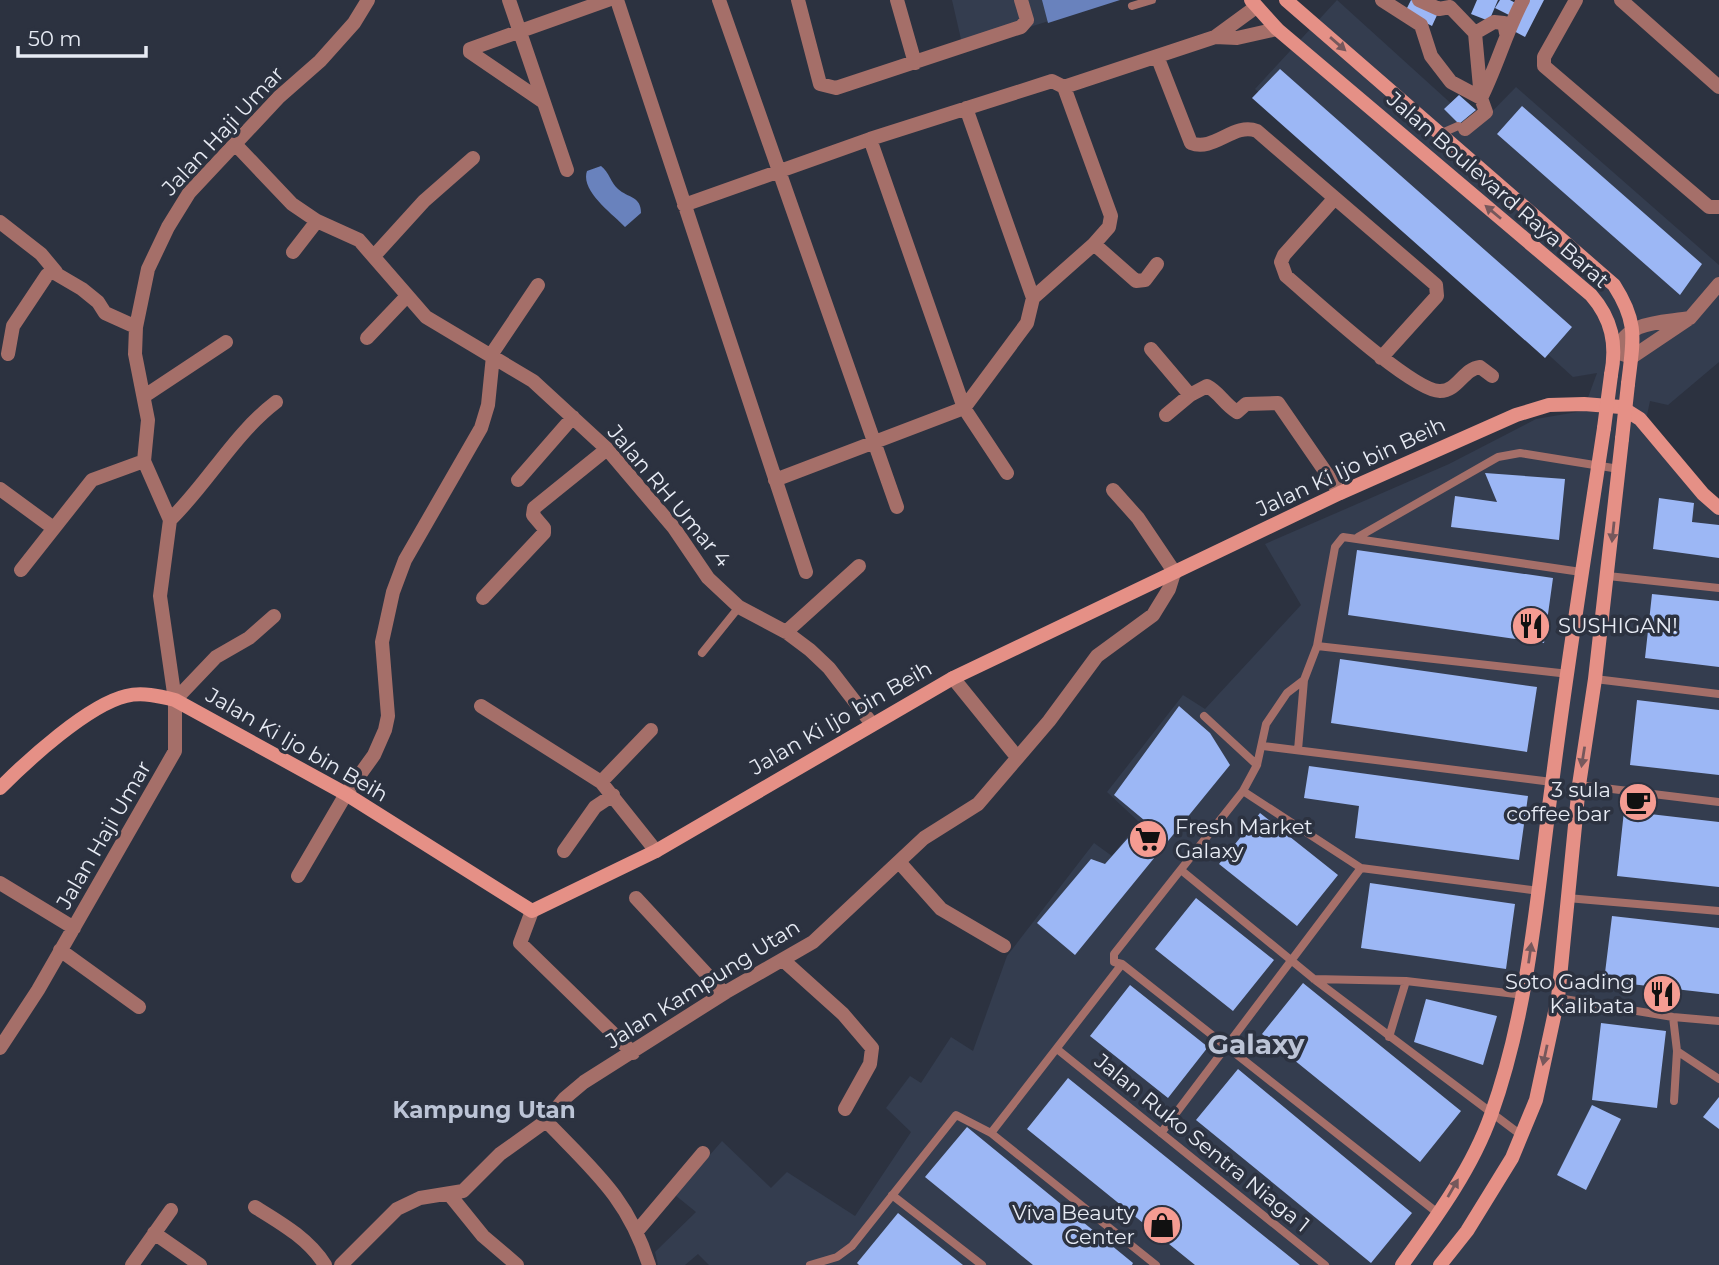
<svg xmlns="http://www.w3.org/2000/svg" width="1719" height="1265" font-family="Montserrat,sans-serif">
	<rect width="100%" height="100%" fill="#2c3240"/>
	<path fill="#343d4f" d="M952,0H1116L963,48Z
		M1337,0L1477,127L1516,87L1719,265V362L1668,405L1650,401L1643,434L1702,499L1719,511V1265H709L698,1254L685,1265H658L655,1252L696,1212L675,1195L722,1141L771,1188L787,1172L855,1216L911,1132L886,1108L910,1076L921,1083L951,1037L973,1051L1007,956L1094,843L1112,856L1139,822L1107,792L1183,695L1205,709L1301,605L1265,544L1449,464L1536,419L1583,411L1597,373L1573,377L1255,89Z"/>
	<path fill="#6982bd" d="M1042,0H1120L1048,23Z
		M601,166C609,172 611,183 618,189C628,198 641,196 641,213L625,227C613,214 580,191 587,171Z"/>
	<path fill="#9cb7f5" d="M1411,0L1438,13L1432,26L1405,12Z
		M1477,0H1498L1489,21L1471,14Z
		M1500,0H1510L1519,5L1513,17L1495,8Z
		M1525,0H1544L1525,37L1510,29Z
		M1280,69L1572,327L1545,358L1252,98Z
		M1459,95L1476,110L1459,124L1444,109Z
		M1522,106L1702,264L1680,295L1497,134Z
		M1485,473L1565,479L1559,540L1451,527L1455,496L1497,502Z
		M1659,498L1694,503L1692,522L1719,525V558L1653,549Z
		M1357,550L1553,578L1544,643L1348,615Z
		M1652,594L1719,601V667L1645,658Z
		M1340,659L1537,687L1527,752L1331,723Z
		M1637,700L1719,710V775L1630,765Z
		M1179,706L1210,733L1230,765L1075,955L1037,923L1091,859L1105,864L1144,820L1114,795Z
		M1309,766L1528,796L1519,860L1355,838L1359,806L1304,798Z
		M1624,811L1719,822V887L1617,876Z
		M1260,813L1338,875L1297,926L1219,864Z
		M1370,883L1515,904L1506,969L1361,948Z
		M1196,898L1274,960L1233,1011L1155,949Z
		M1612,916L1719,928V994L1604,981Z
		M1303,983L1461,1111L1420,1162L1262,1034Z
		M1130,985L1208,1047L1168,1098L1090,1036Z
		M1426,999L1497,1016L1483,1065L1414,1042Z
		M1601,1023L1666,1031L1657,1108L1592,1100Z
		M1238,1069L1412,1213L1371,1263L1196,1120Z
		M1068,1078L1300,1265H1195L1027,1129Z
		M1719,1097V1129L1703,1117Z
		M1592,1105L1621,1119L1586,1190L1557,1175Z
		M967,1127L1133,1263L1132,1265H1033L925,1177Z
		M898,1213L963,1265H859L857,1263Z"/>
	<g fill="none" stroke-linecap="round" stroke-linejoin="round">
		<path stroke="#a56f69" stroke-width="8" d="M1132,6L1152,0
			M1442,133L1458,126L1465,129
			M1358,537L1498,457L1520,453L1619,469
			M1608,576L1719,588
			M1317,646L1569,674
			M702,653L739,607
			M1595,679L1719,694
			M1204,716L1257,765
			M1263,746L1552,782
			M1298,750L1304,680
			M1579,785L1719,802
			M1243,791L1361,868L1539,891
			M1181,870L1314,979L1521,1135
			M1567,898L1719,911
			M1122,964L1439,1214
			M1314,979L1406,981L1524,995
			M1558,998L1673,1017L1719,1021
			M1673,1017L1677,1051L1719,1079
			M1389,1037L1406,981
			M1057,1049L1325,1265
			M1674,1101L1677,1051
			M991,1133L1122,964L1114,962V954L1243,791L1257,765L1266,724L1287,693L1304,680L1317,646L1335,547L1343,537L1581,572
			M1161,1133L1361,868
			M892,1195L982,1265
			M810,1265L837,1257L852,1246L956,1115L991,1133L1156,1265"/>
		<path stroke="#a56f69" stroke-width="14" d="M509,0L567,170
			M617,0L806,572
			M719,0L897,507
			M798,0L820,84L836,88L1021,27L1027,20L1021,0
			M897,0L915,63
			M1382,0L1421,25L1431,56L1451,82L1481,98C1497,66 1506,32 1523,0
			M1419,0L1439,9L1450,7L1475,33L1481,98L1486,112L1465,129
			M1576,0L1544,57V66L1709,207H1719
			M1621,0L1719,87
			M1475,33L1494,22L1504,23L1506,33
			M1215,37L1237,38L1277,29
			M1157,56L1191,143C1214,152 1234,122 1257,131L1436,285L1437,296L1381,358
			M542,101L470,52V49L608,0
			M966,108L1033,298
			M870,139L964,408L1007,473
			M235,144L292,204L317,221L359,240L426,317L533,381L607,449L674,528L708,578L739,607L786,632L810,650L829,668L872,724
			M1334,199L1284,255L1281,262L1286,276C1311,297 1413,392 1440,391C1458,391 1463,369 1480,367L1492,376
			M684,205L870,139L1052,81L1064,87L1215,37L1256,7
			M0,222L41,254L56,272
			M1094,244L1136,281L1145,280L1157,264
			M293,252L317,221
			M374,256L424,201L473,158
			M1690,318C1661,323 1627,320 1616,352L1632,357L1690,318L1719,284
			M367,338L407,296
			M1151,349L1190,395
			M8,354L13,326L47,275L53,272L82,289L98,302L105,313L136,327
			M491,355L538,285
			M146,395L226,342
			M1166,415L1190,395L1207,386C1219,392 1224,404 1237,412L1246,404L1278,403L1340,493
			M518,480L573,417
			M775,480L964,408L1027,323L1033,298L1094,244L1109,227L1111,216L1064,87
			M0,489L52,527
			M1113,490L1138,518L1175,573
			M170,520C208,483 234,434 276,402
			M21,570L92,480L144,461
			M483,598L544,533V528L533,515L534,508L607,449
			M786,632L859,566
			M953,678L1017,757
			M175,700L216,657L249,638L274,616
			M481,706L601,782
			M651,730L601,782L656,851
			M564,851L595,807L613,795
			M900,863L941,909L1004,946
			M298,876L346,794L374,755L385,730L388,716L382,642L393,592L405,560L481,428L488,405L493,356
			M0,883L74,928
			M636,898L724,993
			M532,911L520,943L633,1053
			M60,950L139,1007
			M783,960L843,1014L872,1048L870,1064L845,1109
			M0,1048L38,990L175,751V700L160,596L170,520L144,461L148,420L135,354L136,327L148,269L168,227L189,193L279,97L320,61L354,23L368,0
			M449,1194L483,1236L517,1265
			M255,1207C281,1223 309,1239 325,1265
			M638,1230L703,1153
			M154,1233L200,1265
			M132,1265L171,1210
			M341,1265L397,1209L420,1198L463,1191L500,1154L546,1121
			M649,1265C628,1198 594,1171 546,1121L565,1098L584,1082L726,992L813,942L924,838L978,804L1049,721L1097,656L1153,615L1169,589L1174,573"/>
		<path stroke="#e59086" stroke-width="14" d="M1251,0L1277,29L1591,295C1612,319 1617,344 1611,375
			M1286,0L1614,285C1639,324 1633,340 1628,384
			M0,788C28,760 88,705 126,696C142,692 159,696 175,700L346,794L532,911L656,851L953,678L1340,493L1516,415L1549,405L1584,404L1621,407L1640,419L1703,494L1719,508
			M1402,1265C1435,1219 1472,1169 1491,1115C1529,1009 1537,895 1552,784C1567,665 1586,547 1604,428
			M1440,1265L1467,1231L1512,1158L1536,1100L1558,998L1579,785L1595,679L1622,439"/>
		<path stroke="#e59086" stroke-width="14" d="M1604,428L1611,375
			M1622,439L1628,384"/>
	</g>
	<defs><path id="oneway-solid" d="M-6-.8H1V-3.2L6.5 0L1 3.2V.8H-6Z" transform="scale(1.75)"/></defs>
	<g fill="#76585c">
		<use href="#oneway-solid" transform="translate(1338 44) rotate(41)"/>
		<use href="#oneway-solid" transform="translate(1493 212) rotate(-140)"/>
		<use href="#oneway-solid" transform="translate(1613 532) rotate(96)"/>
		<use href="#oneway-solid" transform="translate(1583 757) rotate(99)"/>
		<use href="#oneway-solid" transform="translate(1530 953) rotate(-82)"/>
		<use href="#oneway-solid" transform="translate(1545 1055) rotate(102)"/>
		<use href="#oneway-solid" transform="translate(1453 1188) rotate(-60)"/>
	</g>
	<defs>
		<g id="restaurant-disc" transform="scale(2.0125)"><circle r="9.5" fill="#f59c92" stroke="#2c3240"/><path d="M-5-6h1v4h1v-4h1v4h1v-4h1v5L-1.5 .5V6h-2V.5L-5-1ZM5-6V6H3V1.5H1.5Q1.5-4 5-6Z" fill="#111"/></g>
		<g id="cafe-disc" transform="scale(2.0125)"><circle r="9.5" fill="#f59c92" stroke="#2c3240"/><path d="M-5.5-4.5H6V0H3Q3 3.5 0 3.5H-2.5Q-5.5 3.5-5.5 0ZM3-3.2v2h1.7v-2ZM-6 4.5H4V6H-6Z" fill="#111"/></g>
		<g id="supermarket-disc" transform="scale(2.0125)"><circle r="9.5" fill="#f59c92" stroke="#2c3240"/><path d="M-6-5.5h2.5l.6 2H6L4.5 2H-2.5L-4.4-4H-6ZM-1.5 3.2a1.3 1.3 0 1 0 .1 0ZM3 3.2a1.3 1.3 0 1 0 .1 0Z" fill="#111"/></g>
		<g id="shop-disc" transform="scale(2.0125)"><circle r="9.5" fill="#f59c92" stroke="#2c3240"/><path d="M-5-2.5h2.3a2.7 3.5 0 0 1 5.4 0H5L5.5 6h-11ZM-1.5-2.5h3a1.5 2.3 0 0 0-3 0Z" fill="#111"/></g>
	</defs>
	<g fill-rule="evenodd">
		<use href="#restaurant-disc" x="1531" y="626"/>
		<use href="#cafe-disc" x="1638" y="802"/>
		<use href="#supermarket-disc" x="1148" y="839"/>
		<use href="#restaurant-disc" x="1662" y="994"/>
		<use href="#shop-disc" x="1162" y="1225"/>
	</g>
	<g text-anchor="middle" stroke-width="7" stroke-linejoin="round" paint-order="stroke">
		<g font-size="21" fill="#e7ebf4" stroke="#2c3240">
			<text transform="translate(223 131) rotate(-47)" y="7">Jalan Haji Umar</text>
			<text transform="translate(1498 190) rotate(41)" y="7">Jalan Boulevard Raya Barat</text>
			<text transform="translate(1351 467) rotate(-25)" y="7">Jalan Ki Ijo bin Beih</text>
			<text transform="translate(669 496) rotate(50)" y="7">Jalan RH Umar 4</text>
			<text transform="translate(841 718) rotate(-30)" y="7">Jalan Ki Ijo bin Beih</text>
			<text transform="translate(297 745) rotate(30)" y="7">Jalan Ki Ijo bin Beih</text>
			<text transform="translate(104 835) rotate(-60)" y="7">Jalan Haji Umar</text>
			<text transform="translate(703 984) rotate(-32)" y="7">Jalan Kampung Utan</text>
			<text transform="translate(1202 1143) rotate(39)" y="7">Jalan Ruko Sentra Niaga 1</text>
		</g>
		<g font-size="21" fill="#e7ebf4" stroke="#2c3240" text-anchor="end">
			<text x="1558" y="633" text-anchor="start">SUSHIGAN!</text>
			<text x="1611" y="797">3 sula<tspan x="1611" dy="24">coffee bar</tspan></text>
			<text x="1175" y="834" text-anchor="start">Fresh Market<tspan x="1175" dy="24">Galaxy</tspan></text>
			<text x="1635" y="989">Soto Gading<tspan x="1635" dy="24">Kalibata</tspan></text>
			<text x="1135" y="1220">Viva Beauty<tspan x="1135" dy="24">Center</tspan></text>
		</g>
		<g font-size="23" font-weight="bold" fill="#bcc4d6" stroke="#2c3240">
			<text x="484" y="1118">Kampung Utan</text>
		</g>
		<g font-size="28" font-weight="bold" fill="#bcc4d6" stroke="#2c3240">
			<text x="1256" y="1054">Galaxy</text>
		</g>
	</g>
	<path d="M18 46v10h128v-10" fill="none" stroke="#e7ebf4" stroke-width="3.5"/>
	<text x="28" y="46" font-size="21" fill="#e7ebf4" stroke="#2c3240" stroke-width="5" paint-order="stroke">50 m</text>
</svg>
